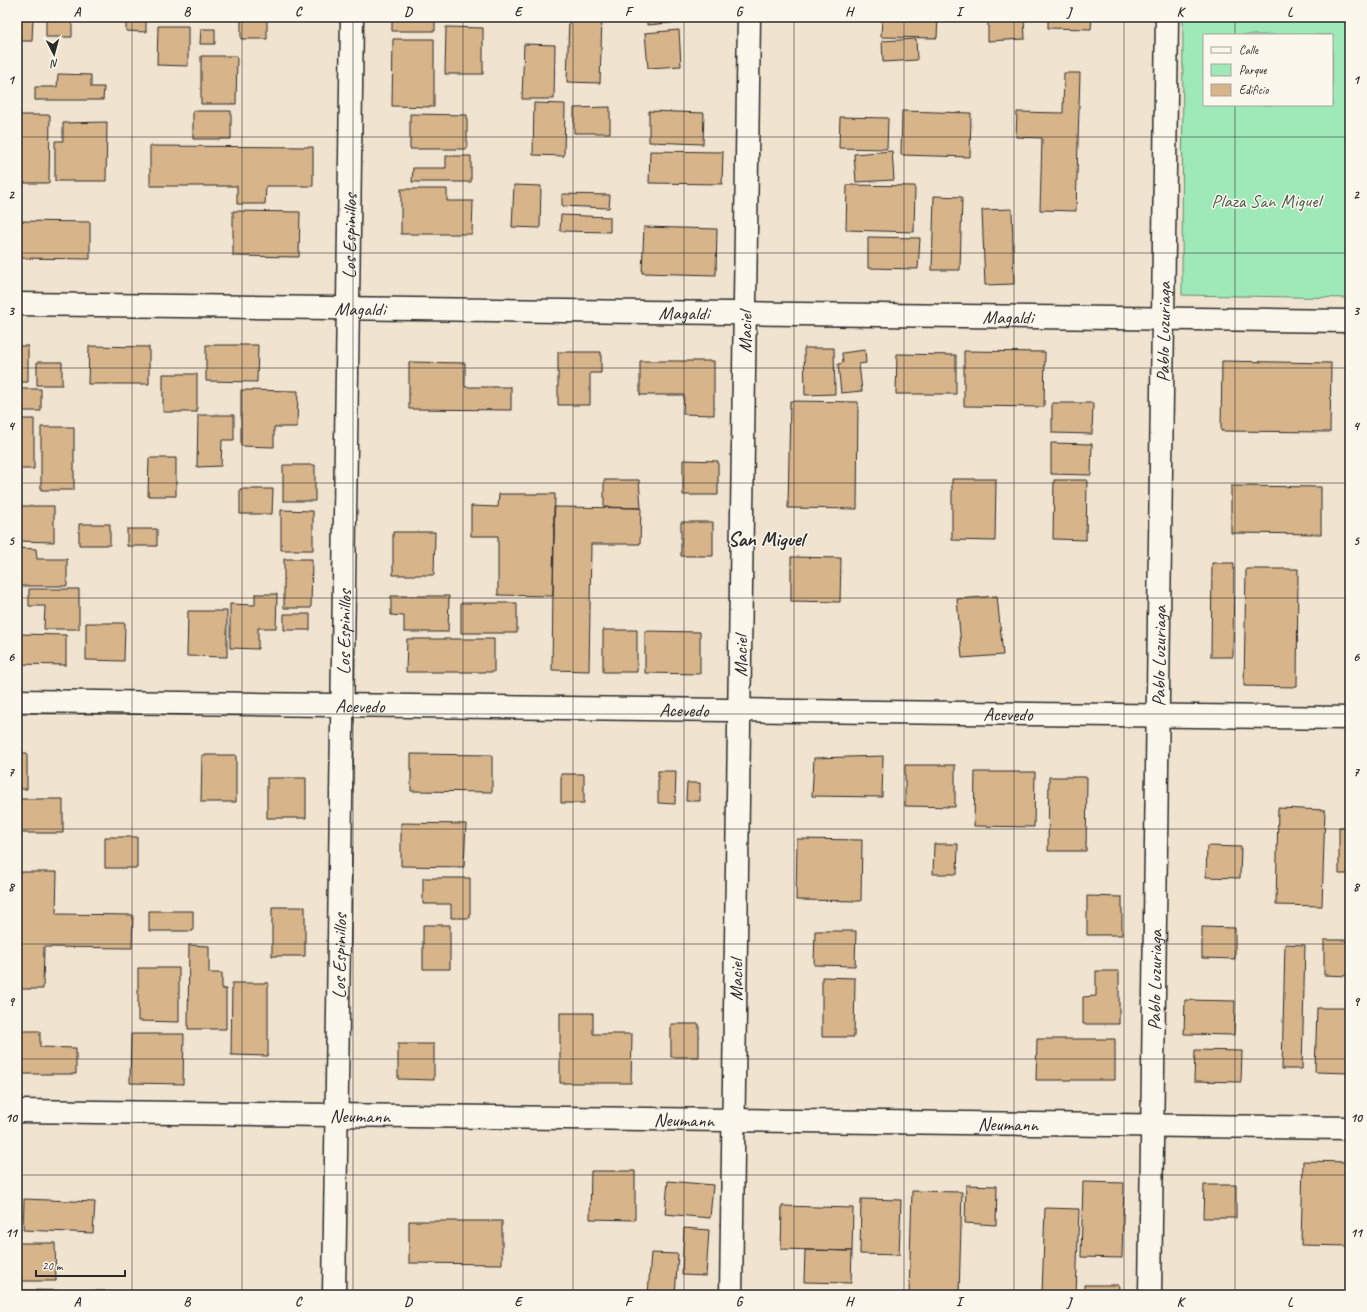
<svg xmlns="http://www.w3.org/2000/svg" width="1367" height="1312" font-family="Caveat,sans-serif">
	<rect width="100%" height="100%" fill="#f0e3cf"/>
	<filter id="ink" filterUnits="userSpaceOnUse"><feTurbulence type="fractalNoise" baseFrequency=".025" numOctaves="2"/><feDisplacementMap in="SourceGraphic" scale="8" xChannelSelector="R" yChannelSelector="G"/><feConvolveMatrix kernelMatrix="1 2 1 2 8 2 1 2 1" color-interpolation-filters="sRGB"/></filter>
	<g filter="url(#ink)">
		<path fill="#9fe9b8" stroke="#658a72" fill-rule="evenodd" d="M1183,17H1350V298L1182,295ZM1204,35H1332V105H1204Z"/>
		<path fill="#d8b48a" stroke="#2b2b2b" d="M17,17H33L32,41H17Z
			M46,17L72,18V37H46Z
			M126,17H146V32L126,31Z
			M241,17H267V39H241Z
			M392,17H435V31H392Z
			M569,17H602L600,83L567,82Z
			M647,17H680L681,22L647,25Z
			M688,17H711L689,19Z
			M882,17H938L937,38L881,37Z
			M988,17H1024L1025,39L988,41Z
			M1048,17H1092L1091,29L1048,28Z
			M158,26H188V66L157,65Z
			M446,27L483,28V74H445Z
			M201,29H215V44H200Z
			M679,30L681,66L648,68L645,33Z
			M393,39H434V107L392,106Z
			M916,39L917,60L883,62L882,41Z
			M524,44L555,45L554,99H522Z
			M201,56H237L236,104H201Z
			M1064,73H1080L1076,211L1040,210L1042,138L1016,137L1017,112L1063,113Z
			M58,74L91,75V87H104L103,100H35V87H57Z
			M534,103L565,104L564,156L533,155Z
			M610,107V133H574V108Z
			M193,111H231V139H193Z
			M649,111L704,113L703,144L649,142Z
			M902,111L971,113L970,157L901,155Z
			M410,114L467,115V149H410Z
			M17,115H50L49,183H17Z
			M840,117L888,118L887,149L839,148Z
			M107,122L106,181H55V141H63V123Z
			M150,146L313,147V186H266L265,204H237V186H150Z
			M650,151L723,152L722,184L649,183Z
			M892,151L894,180L856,182L854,154Z
			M446,156H471V182H412L413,168H446Z
			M514,185L541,186L540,228L512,227Z
			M847,185L915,186L914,232L846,230Z
			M401,189H447V201H473L472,234H401Z
			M562,194L610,195L609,208L562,206Z
			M934,196L962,197L960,270H932Z
			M1012,209L1014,284L985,285L982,210Z
			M233,211L300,212L299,257L233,256Z
			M561,215L610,217V232L560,231Z
			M17,221L90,222V259L17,258Z
			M644,227L717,229L716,275L642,273Z
			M868,237L920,238L918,269L868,268Z
			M206,345H258L257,382L206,381Z
			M17,346H28V382H17Z
			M89,346L149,347V384H88Z
			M804,348H834L835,394L805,395Z
			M865,350L866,363L859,364L862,391L841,393L838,364L843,363L842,353Z
			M964,351L1045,352L1044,407L964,406Z
			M558,352H601V373H590V405H558Z
			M897,354L956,355V394H896Z
			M640,361H714V415L683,414L684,395H640Z
			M1222,361L1331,363L1330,432L1221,431Z
			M37,362H62V385H37Z
			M409,362L465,363V387H511V410L409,409Z
			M163,374H197V412H163Z
			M17,389H41V411H17Z
			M241,390L298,391L297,427H274V447L241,446Z
			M790,401L858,402L857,509L788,508Z
			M1052,403H1093L1092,434L1052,433Z
			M198,415H234V440H222L221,466L197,467Z
			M17,419H34V469H17Z
			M41,427H74V490H41Z
			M1051,443L1092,444L1091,475L1051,474Z
			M149,458H176V496H148Z
			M683,460L718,461V495H683Z
			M283,465H315V501H283Z
			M952,479H996L995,541L952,540Z
			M604,480H639L641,508L604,507Z
			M1054,480H1087L1086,540L1053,539Z
			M1231,486L1321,487V534L1231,533Z
			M240,489H273L272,514H240Z
			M499,494H555L553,596L498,595V536H471V506L498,507Z
			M17,506H54V542L17,541Z
			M554,507L641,508L640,544H591L589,671L552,670Z
			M281,510L313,511V550H281Z
			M681,522H713V556H681Z
			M79,524H110V545H79Z
			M127,529H157V546H127Z
			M393,532H435L434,575H393Z
			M17,548L36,549L37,559H67V586H17Z
			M791,557L841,558L840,602L791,601Z
			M284,559H312L311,608H284Z
			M1212,563H1234L1233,657H1211Z
			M1246,569H1298L1297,687L1244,686Z
			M29,589H79V629H44L45,606H29Z
			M255,594H277L276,628H258V649L230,648V604L255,605Z
			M391,596H449L448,632H404V616L391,615Z
			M997,596L1003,655L962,658L957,599Z
			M461,603H517V633H461Z
			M188,611H227V657L187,656Z
			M284,614H310V630H284Z
			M86,623H125L124,661L86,660Z
			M603,630H637V672H603Z
			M645,631L700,632V674L645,673Z
			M17,634L66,635V665L17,664Z
			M407,639H494V672H406Z
			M17,753H27V789H17Z
			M411,754L492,755V792L411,791Z
			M202,755H236V802H201Z
			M883,756L882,797L812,796L814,758Z
			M905,765H955V807L905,806Z
			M658,771H676L675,804L658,803Z
			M975,772H1035L1034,827L974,826Z
			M561,774H584V803H561Z
			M1049,777H1087L1086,851H1048Z
			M267,778H306V818H267Z
			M687,783H700V801H686Z
			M17,799H63V833H17Z
			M1278,808L1325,810L1322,906L1276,905Z
			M401,823L466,824L464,867L401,866Z
			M1339,827H1350V874H1339Z
			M105,837H137V868H105Z
			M797,839L862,840L861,901L796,900Z
			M934,844H958L957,874H933Z
			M1207,846L1241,847L1240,878L1206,877Z
			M18,872H57L56,914L133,915L132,948L44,947L43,989H17Z
			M423,878H470V918H451V904H423Z
			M1087,896L1122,897V935H1087Z
			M272,907H305V956H272Z
			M149,911H193V931H149Z
			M423,925H450V969H423Z
			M1202,927L1235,928V959L1202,958Z
			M815,931H856L855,966L814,965Z
			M1324,940H1350V976L1324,975Z
			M1285,944L1305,945L1302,1069H1282Z
			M189,945L209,946V973H222V989H226V1029H188Z
			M138,968H179V1022L138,1021Z
			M1096,971H1119V1024H1083V997L1096,996Z
			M822,977L855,978L854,1037H822Z
			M232,983H268V1056L231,1055Z
			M1185,1000L1235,1001L1234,1035L1184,1034Z
			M1317,1008H1350V1073L1315,1072Z
			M560,1013H593V1034H632L631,1083H560Z
			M671,1024H699V1057H671Z
			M17,1031H40V1047L76,1048V1074H17Z
			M131,1034H184L183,1084L130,1083Z
			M1037,1039H1115V1080H1036Z
			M398,1044H434V1080L398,1079Z
			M1195,1050L1242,1051L1241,1082L1194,1081Z
			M1303,1161L1350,1162V1246L1301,1245Z
			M591,1171H635V1220L590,1219Z
			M668,1181L713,1185L710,1218L665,1214Z
			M1083,1182L1124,1183L1122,1258L1081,1257Z
			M966,1185L997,1186L996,1225L965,1223Z
			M1204,1185H1236V1218H1203Z
			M912,1191L962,1192L959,1295H909Z
			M24,1199L95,1202L93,1233L23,1230Z
			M861,1199L901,1200L899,1255L860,1254Z
			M782,1206L853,1208L852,1251L781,1249Z
			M1045,1208L1079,1209L1076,1295H1042Z
			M409,1221H502V1264L409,1263Z
			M684,1228L709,1230L706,1276L682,1275Z
			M17,1243H55L56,1281H17Z
			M805,1250L852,1251L851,1283L804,1282Z
			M651,1253L678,1254L675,1295H648Z
			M1084,1285H1119L1118,1295H1084Z
			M17,1290L105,1291V1295H17Z
			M784,1294L842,1295H784Z"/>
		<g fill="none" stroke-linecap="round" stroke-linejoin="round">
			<g stroke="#2b2b2b" stroke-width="25">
				<g id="street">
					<path id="s1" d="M17,304L1350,321"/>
					<path id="s2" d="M17,701L1350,718"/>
					<path id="s3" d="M17,1111L1350,1128"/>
					<path id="s4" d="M334,1295L352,17"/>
					<path id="s5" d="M731,1295L749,17"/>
					<path id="s6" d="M1150,1295L1167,17"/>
				</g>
			</g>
			<use href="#street" stroke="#fbf7ec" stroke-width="22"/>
		</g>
	</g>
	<path fill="none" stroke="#2b2b2b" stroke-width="1" stroke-opacity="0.55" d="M132,17V1295M242,17V1295M353,17V1295M463,17V1295M573,17V1295M684,17V1295M794,17V1295M904,17V1295M1014,17V1295M1124,17V1295M1235,17V35M1235,105V1295M17,137H1350M17,253H1350M17,368H1350M17,483H1350M17,598H1350M17,714H1350M17,829H1350M17,944H1350M17,1059H1350M17,1175H1350"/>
	<g text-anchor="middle" stroke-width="3" stroke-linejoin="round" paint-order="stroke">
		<g font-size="19" fill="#485a4e" stroke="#fbf7ec">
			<text x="1266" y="207">Plaza San Miguel</text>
		</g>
		<g font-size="19" fill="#2b2b2b" stroke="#fbf7ec">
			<text dy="7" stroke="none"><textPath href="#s4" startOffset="1059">Los Espinillos</textPath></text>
			<text dy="7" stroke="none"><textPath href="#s1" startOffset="343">Magaldi</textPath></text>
			<text dy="7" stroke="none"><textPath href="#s1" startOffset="667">Magaldi</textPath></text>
			<text dy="7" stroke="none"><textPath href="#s1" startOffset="991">Magaldi</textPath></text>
			<text dy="7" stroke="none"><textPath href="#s5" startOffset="963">Maciel</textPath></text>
			<text dy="7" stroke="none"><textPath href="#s6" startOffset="963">Pablo Luzuriaga</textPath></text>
			<text dy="7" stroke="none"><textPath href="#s4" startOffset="663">Los Espinillos</textPath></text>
			<text dy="7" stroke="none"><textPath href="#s5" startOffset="639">Maciel</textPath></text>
			<text dy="7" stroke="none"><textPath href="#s6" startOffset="639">Pablo Luzuriaga</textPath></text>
			<text dy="7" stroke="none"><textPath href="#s2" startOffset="343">Acevedo</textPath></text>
			<text dy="7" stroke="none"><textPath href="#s2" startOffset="667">Acevedo</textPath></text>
			<text dy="7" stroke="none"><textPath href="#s2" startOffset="991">Acevedo</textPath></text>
			<text dy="7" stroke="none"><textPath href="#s4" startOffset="339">Los Espinillos</textPath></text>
			<text dy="7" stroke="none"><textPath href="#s5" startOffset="315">Maciel</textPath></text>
			<text dy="7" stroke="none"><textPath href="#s6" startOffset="315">Pablo Luzuriaga</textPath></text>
			<text dy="7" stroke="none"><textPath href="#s3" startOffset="343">Neumann</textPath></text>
			<text dy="7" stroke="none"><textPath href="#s3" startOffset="667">Neumann</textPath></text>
			<text dy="7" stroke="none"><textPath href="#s3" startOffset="991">Neumann</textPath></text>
		</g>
		<g font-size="20" font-weight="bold" fill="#2b2b2b" stroke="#fbf7ec">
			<text x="766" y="546">San Miguel</text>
		</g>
	</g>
	<rect width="1367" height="1312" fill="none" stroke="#fbf7ec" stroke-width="44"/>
	<rect x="1203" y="34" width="130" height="72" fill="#fbf7ec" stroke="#a8a59f"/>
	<rect x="1211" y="47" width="20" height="6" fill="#fbf7ec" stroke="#a8a59f"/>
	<text x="1239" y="54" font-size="12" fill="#2b2b2b">Calle</text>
	<rect x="1211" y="64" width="20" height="12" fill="#9fe9b8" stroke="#a8a59f"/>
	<text x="1239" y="74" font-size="12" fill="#2b2b2b">Parque</text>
	<rect x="1211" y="84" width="20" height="12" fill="#d8b48a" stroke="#a8a59f"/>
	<text x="1239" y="94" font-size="12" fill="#2b2b2b">Edificio</text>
	<g transform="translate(54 54) rotate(174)" stroke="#fbf7ec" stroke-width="3" paint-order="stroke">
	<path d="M0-3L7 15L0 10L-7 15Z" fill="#2b2b2b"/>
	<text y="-6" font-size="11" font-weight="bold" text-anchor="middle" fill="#2b2b2b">N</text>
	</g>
	<path d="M36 1270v6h89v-6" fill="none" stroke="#2b2b2b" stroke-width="2"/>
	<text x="42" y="1270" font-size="12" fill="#2b2b2b" stroke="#fbf7ec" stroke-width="3" paint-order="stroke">20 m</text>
	<rect x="22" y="22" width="1323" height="1268" fill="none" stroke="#2b2b2b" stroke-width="1.5"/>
	<g font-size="13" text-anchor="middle" font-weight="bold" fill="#2b2b2b">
		<text x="77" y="16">A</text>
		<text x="187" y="16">B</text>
		<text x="298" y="16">C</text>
		<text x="408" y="16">D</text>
		<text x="518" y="16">E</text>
		<text x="628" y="16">F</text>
		<text x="739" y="16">G</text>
		<text x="849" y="16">H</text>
		<text x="959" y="16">I</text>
		<text x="1069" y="16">J</text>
		<text x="1180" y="16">K</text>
		<text x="1290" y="16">L</text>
		<text x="11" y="84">1</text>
		<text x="1356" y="84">1</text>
		<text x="11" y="199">2</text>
		<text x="1356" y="199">2</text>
		<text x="11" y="315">3</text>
		<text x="1356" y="315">3</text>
		<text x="11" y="430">4</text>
		<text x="1356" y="430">4</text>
		<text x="11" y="545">5</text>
		<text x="1356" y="545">5</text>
		<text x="11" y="661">6</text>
		<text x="1356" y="661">6</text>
		<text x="11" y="776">7</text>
		<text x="1356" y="776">7</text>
		<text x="11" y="891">8</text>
		<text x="1356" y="891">8</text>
		<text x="11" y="1006">9</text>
		<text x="1356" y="1006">9</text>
		<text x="11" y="1122">10</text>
		<text x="1356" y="1122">10</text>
		<text x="11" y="1237">11</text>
		<text x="1356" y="1237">11</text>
		<text x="77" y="1306">A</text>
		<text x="187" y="1306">B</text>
		<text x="298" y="1306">C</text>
		<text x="408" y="1306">D</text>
		<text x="518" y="1306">E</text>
		<text x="628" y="1306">F</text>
		<text x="739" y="1306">G</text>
		<text x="849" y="1306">H</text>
		<text x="959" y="1306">I</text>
		<text x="1069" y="1306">J</text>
		<text x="1180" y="1306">K</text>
		<text x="1290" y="1306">L</text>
	</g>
</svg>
